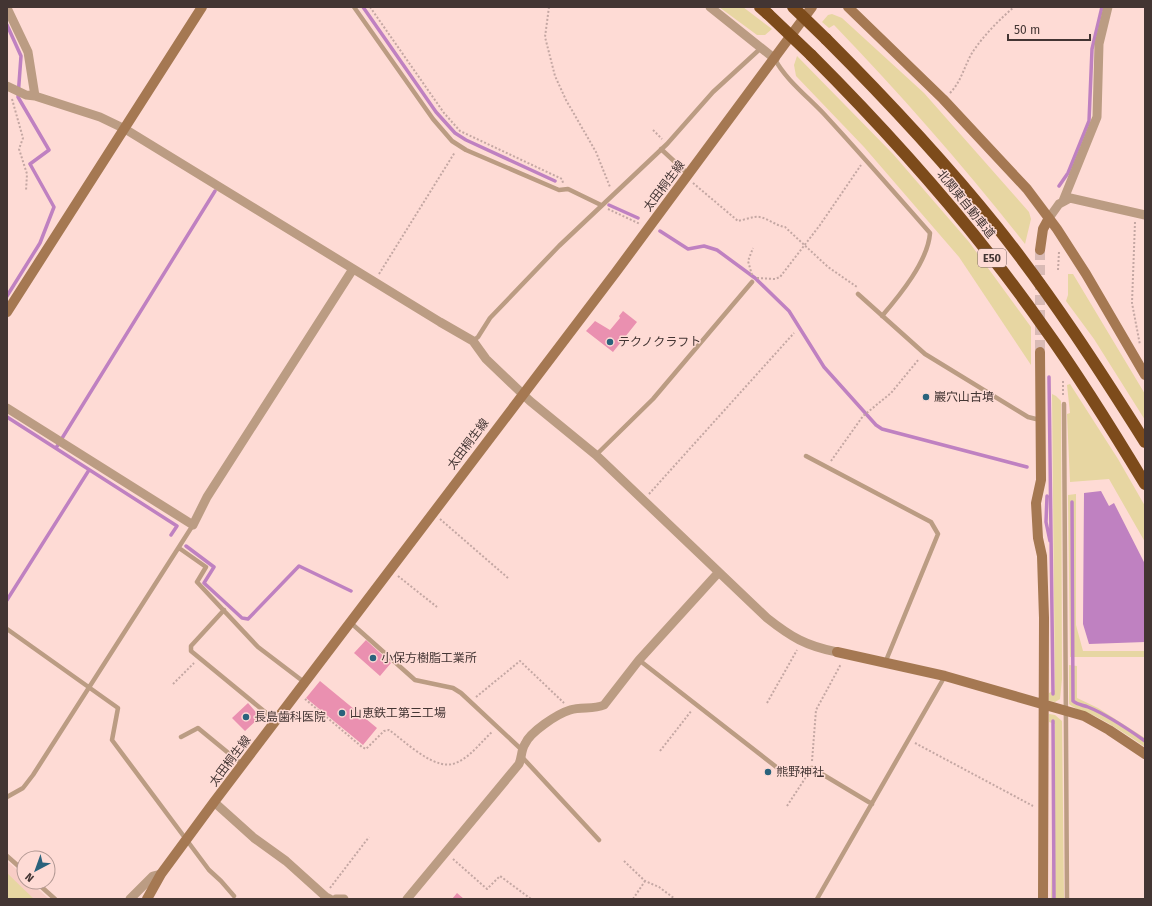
<svg xmlns="http://www.w3.org/2000/svg" width="1152" height="906" font-family="'Fira Sans','Noto Sans JP',sans-serif">
	<rect width="100%" height="100%" fill="#fedbd5"/>
	<path fill="#f8cdc6" d="M7,861L24,876V882H30L49,899H7Z"/>
	<path fill="#e7d6a2" d="M719,7H743L772,29L765,35H757Z
		M832,14L842,18L924,93L1029,212L1031,219L1025,244C965,167 901,95 834,25L829,28L822,22L828,15Z
		M797,56L893,154L969,242L1031,327V365L959,257L864,147L796,76L794,65Z
		M1068,274H1073L1145,394V420L1094,339L1066,301L1068,295Z
		M1070,384L1118,459L1145,506V542L1109,479L1070,482L1067,414L1070,413L1067,385Z
		M1052,394L1056,396L1061,401L1062,679L1060,699L1055,702L1049,701V693L1055,690Z
		M1076,494V625L1083,651H1145V657H1070L1068,495Z
		M1069,665L1077,666V698L1098,708L1145,738V747C1129,736 1112,725 1095,716C1086,712 1076,710 1069,704Z
		M1049,714L1055,715L1062,721L1064,899H1051L1055,724L1049,722Z
		M7,873L34,899H35H7Z"/>
	<path fill="#bf81c1" d="M1101,491L1109,506L1114,503L1145,564V642L1089,644L1083,624L1084,493Z"/>
	<g fill="none" stroke-linecap="round" stroke-linejoin="round">
		<path stroke="#bf81c1" stroke-width="3.5" d="M363,7L436,112L455,133L466,140L555,181
			M7,25L21,56L18,97L49,150L30,164L54,207L40,243L7,296
			M1059,186L1068,173L1089,121L1092,49L1102,7
			M609,205L638,218
			M660,231L688,249L704,246L717,250L755,278L789,311L824,367L876,425L882,429L1027,467
			M1049,377L1053,694
			M7,417L177,526L171,535
			M56,448L215,191
			M1047,496L1046,522L1050,541
			M1072,502L1073,701C1078,705 1083,705 1088,707C1108,715 1128,729 1145,741
			M186,546L214,567L204,583L242,618L248,619L299,566L351,591
			M7,600L89,470
			M1053,721L1054,899"/>
	</g>
	<path fill="#ea90b0" d="M623,311L637,322L613,352L586,331L595,321L610,330L620,318L619,316Z
		M366,640L391,663L380,676L354,653Z
		M320,681L377,728L363,745L306,698Z
		M248,703L260,717L245,731L232,718Z
		M457,893L464,899H452Z"/>
	<g fill="none" stroke-linecap="round" stroke-linejoin="round">
		<path stroke="#d9bab5" stroke-width="10" stroke-dasharray="10 5" stroke-linecap="butt" d="M1040,250V352"/>
		<path stroke="#c4a7a3" stroke-width="2" stroke-dasharray="2 2" stroke-linecap="butt" d="M370,7L444,113L460,131L562,179L563,183
			M549,7L545,37L555,76L566,100L596,152L610,187
			M950,93C962,81 965,63 974,50C985,34 1000,19 1014,7
			M12,99L23,138L19,149L27,174L26,191
			M653,130L662,139
			M693,183L738,221C743,220 749,218 754,217C765,215 775,226 785,227L828,267L857,287
			M608,209L640,224
			M1135,222L1132,303L1140,345
			M1058,270L1059,252
			M379,274L455,152
			M752,275L748,261L753,248
			M757,278L775,279L780,277L820,225L861,165
			M1063,381V397
			M831,461L863,416L891,393L919,359
			M649,494L794,333
			M440,519L508,578
			M398,576L437,607
			M173,684L194,663
			M476,697L520,661L564,703
			M305,699L362,747L366,749L384,731L389,730C405,741 437,774 458,762C471,756 482,741 492,732
			M767,703L797,650
			M915,743L1033,806
			M660,751L692,710
			M812,761L816,710L841,664
			M787,806L806,777
			M453,859L487,889L500,876L531,899
			M624,861L645,881L659,887L675,899
			M330,888L369,837
			M633,899L645,881"/>
		<path stroke="#bb9c83" stroke-width="4.5" d="M354,7L433,119L452,141L466,150L559,190L568,189L601,205
			M775,59C784,78 809,98 824,114C860,153 895,193 930,233C928,261 900,295 882,316
			M661,149L688,174
			M858,294L925,354L1028,417L1040,420
			M473,341L478,337L490,318L559,246L667,144L713,92L761,48
			M1064,404L1067,899
			M596,455L653,399L752,282
			M806,456L931,522L938,534L885,663
			M179,548L206,567L197,582L258,647L304,682
			M224,610L191,646V651L276,721
			M351,623L415,680L453,688L461,693L522,750
			M7,629L118,708L112,740L209,870L221,881L234,896
			M639,660L784,773L794,775L805,769L812,768L872,804
			M181,737L198,728L243,765
			M522,757L599,840
			M7,797L23,788L33,775L193,525
			M7,856L24,871
			M36,882L55,899
			M817,899L945,676"/>
		<path stroke="#bb9c83" stroke-width="9" d="M710,7L775,59
			M7,8L28,52L35,96
			M7,86L26,95L35,96L100,117L125,129L440,322L473,341L486,359L530,401L596,455L767,618C791,637 806,646 837,652
			M1063,201L1097,117L1099,44L1108,7
			M1049,218L1059,204L1070,198L1145,215
			M7,408L193,525L207,497L353,269
			M214,802L254,838L286,861L326,897L330,899
			M130,899L153,876L161,874
			M336,899H344
			M407,899L519,764C522,757 521,750 525,744C530,732 557,714 570,710C581,706 593,710 604,705L639,660L718,573"/>
		<path stroke="#a57852" stroke-width="10" d="M848,7L943,99L1027,189L1057,229L1086,274L1145,375
			M1040,250L1043,229L1049,218
			M7,312L202,7
			M1040,352L1041,480L1036,503L1038,538L1042,556L1044,618L1043,899
			M837,652L945,676L1084,716L1109,730L1145,754
			M147,899L161,874L214,802L616,272L812,7"/>
		<path stroke="#7d4b1b" stroke-width="12" d="M760,7L768,14
			M826,39C886,99 944,161 997,227C1051,295 1099,369 1145,442
			M811,55C896,140 976,230 1045,329C1081,379 1113,431 1145,484"/>
		<path stroke="#7d4b1b" stroke-width="12" d="M793,7L826,39
			M768,14L811,55"/>
	</g>
	<g fill="#2a627c" stroke="#fedbd5" stroke-width="1.5">
		<circle cx="610" cy="342" r="4"/>
		<circle cx="926" cy="397" r="4"/>
		<circle cx="373" cy="658" r="4"/>
		<circle cx="342" cy="713" r="4"/>
		<circle cx="246" cy="717" r="4"/>
		<circle cx="768" cy="772" r="4"/>
	</g>
	<g text-anchor="middle" stroke-width="3" stroke-linejoin="round" paint-order="stroke">
		<rect fill="#fedbd5" stroke="#7b6764" stroke-width="1" x="978" y="249" width="28" height="18" rx="3"/>
		<g font-size="11" font-weight="bold" fill="#433533">
			<text x="992" y="262">E50</text>
		</g>
		<g font-size="12" fill="#433533" stroke="#fedbd5">
			<text transform="translate(664 186) rotate(-53)" y="4">太田桐生線</text>
			<text transform="translate(966 204) rotate(51)" y="4">北関東自動車道</text>
			<text transform="translate(468 444) rotate(-53)" y="4">太田桐生線</text>
			<text transform="translate(230 761) rotate(-53)" y="4">太田桐生線</text>
		</g>
		<g font-size="12" fill="#433533" stroke="#fedbd5" text-anchor="start">
			<text x="618" y="346">テクノクラフト</text>
			<text x="934" y="401">巖穴山古墳</text>
			<text x="381" y="662">小保方樹脂工業所</text>
			<text x="350" y="717">山恵鉄工第三工場</text>
			<text x="254" y="721">長島歯科医院</text>
			<text x="776" y="776">熊野神社</text>
		</g>
	</g>
	<rect width="1152" height="906" fill="none" stroke="#433533" stroke-width="16"/>
	<g transform="translate(36 870) rotate(221)"><circle r="19" fill="#fedbd5" stroke="#b39994"/>
	<path d="M0-3L7 15L0 10L-7 15Z" fill="#2a627c"/>
	<text y="-6" font-size="11" font-weight="bold" text-anchor="middle" fill="#433533">N</text>
	</g>
	<path d="M1008 34v6h82v-6" fill="none" stroke="#433533" stroke-width="2"/>
	<text x="1014" y="34" font-size="12" fill="#433533" stroke="#fedbd5" stroke-width="3" paint-order="stroke">50 m</text>
</svg>
